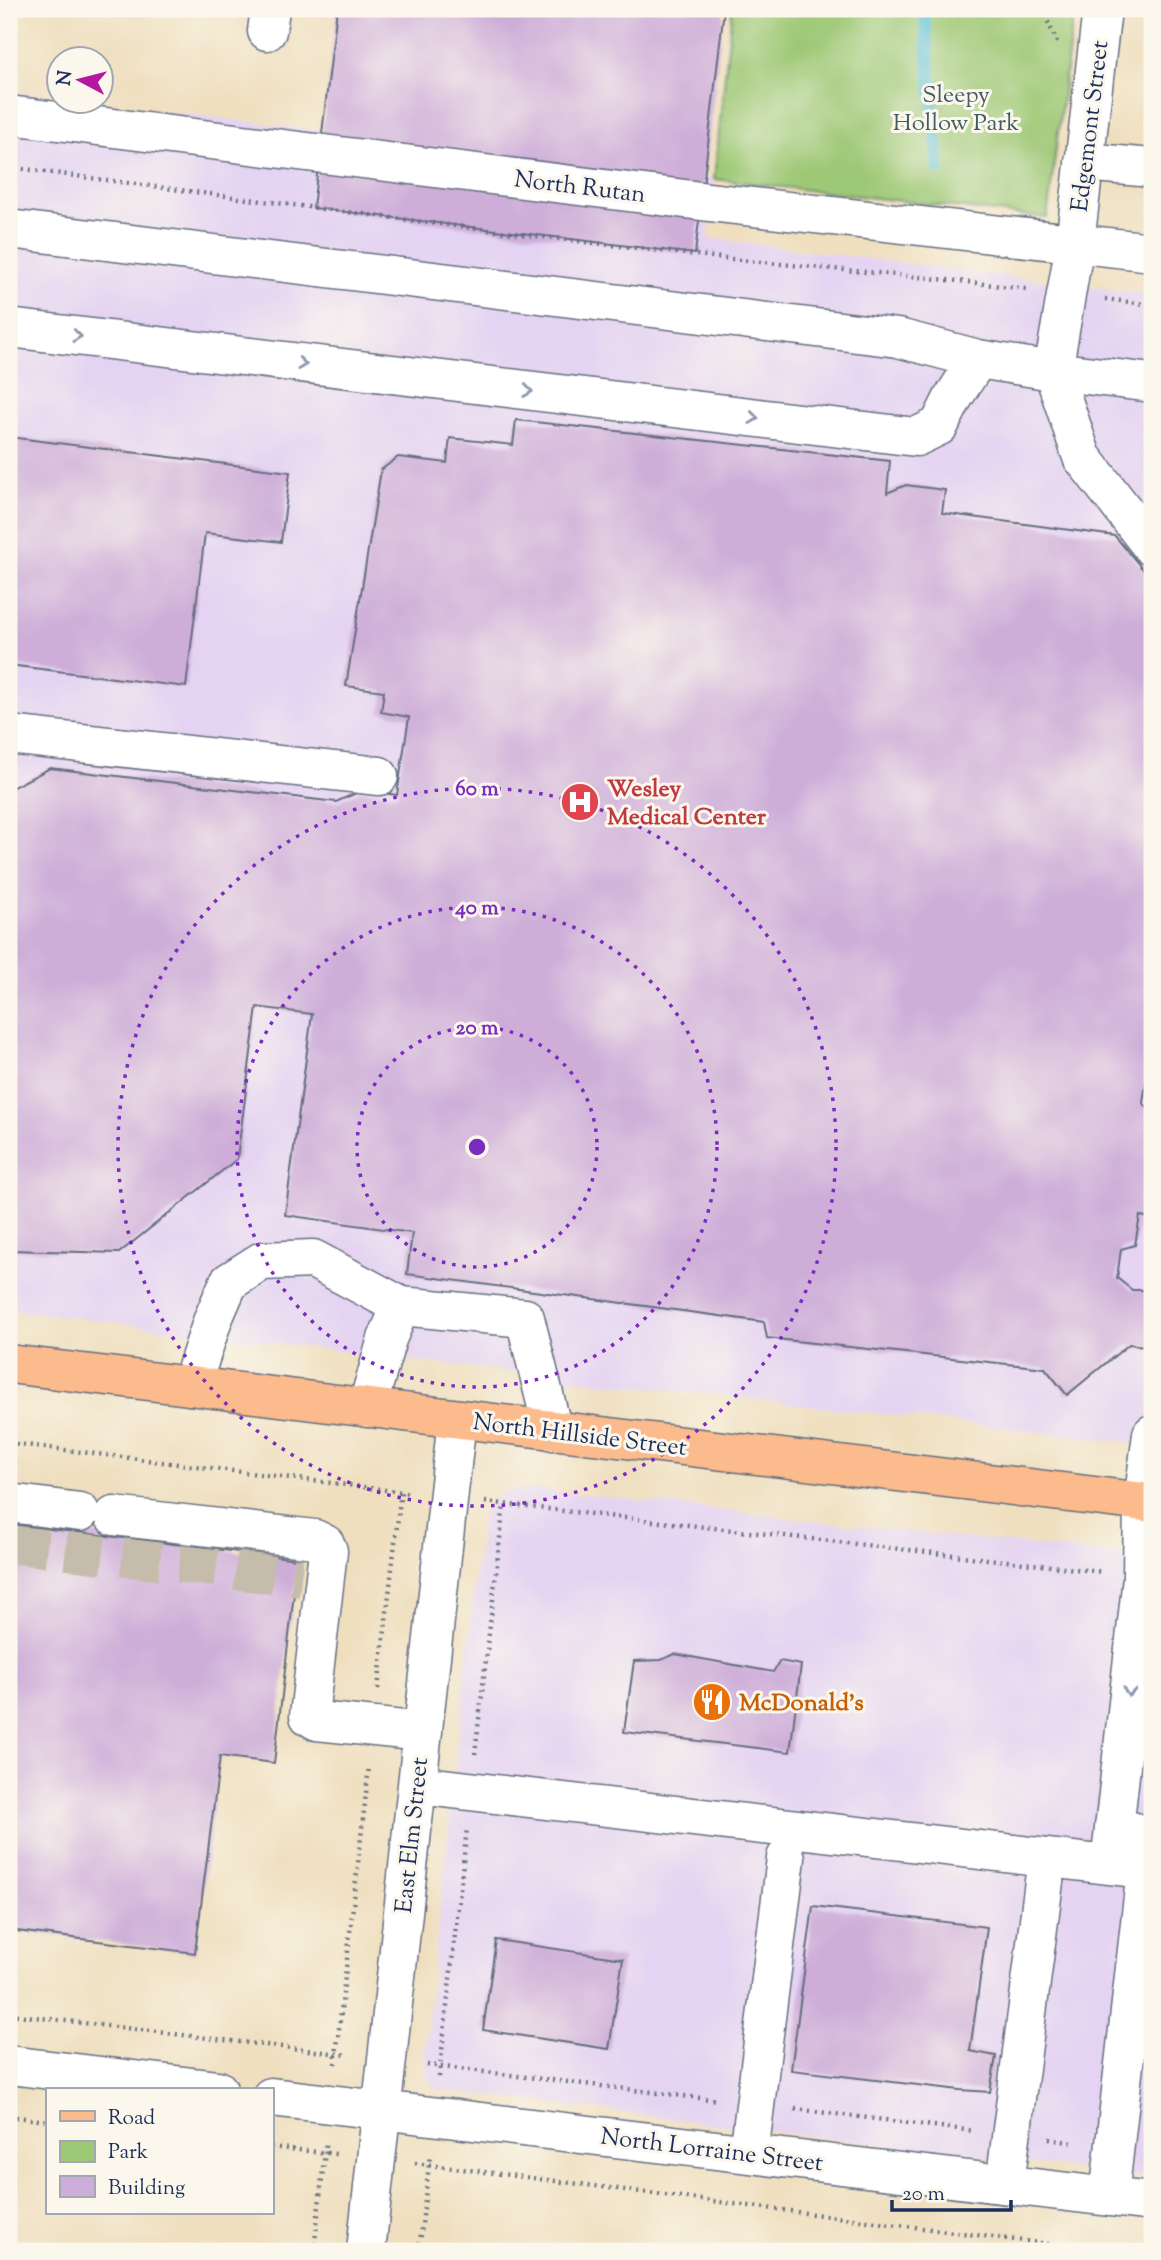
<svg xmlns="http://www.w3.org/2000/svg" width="1161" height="2260" font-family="'Sorts Mill Goudy',serif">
	<rect width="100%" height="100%" fill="#fbf7ec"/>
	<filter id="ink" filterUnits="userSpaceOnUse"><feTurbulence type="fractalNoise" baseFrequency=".0143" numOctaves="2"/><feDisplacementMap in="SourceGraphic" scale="14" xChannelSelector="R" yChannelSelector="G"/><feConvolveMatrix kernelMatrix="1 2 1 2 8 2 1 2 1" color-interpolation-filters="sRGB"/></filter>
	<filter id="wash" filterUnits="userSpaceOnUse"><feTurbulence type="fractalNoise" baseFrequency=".00686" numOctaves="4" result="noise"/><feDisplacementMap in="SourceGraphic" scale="28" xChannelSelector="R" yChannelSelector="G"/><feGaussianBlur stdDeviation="1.57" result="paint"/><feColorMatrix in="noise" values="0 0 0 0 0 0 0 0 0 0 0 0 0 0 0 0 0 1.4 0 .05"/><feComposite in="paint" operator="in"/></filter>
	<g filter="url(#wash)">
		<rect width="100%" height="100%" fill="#efdfbf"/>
		<path fill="#e4d3f2" d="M9,92L59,98L60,102H89L714,179L708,238L1152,295V1445L425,1362L9,1309Z
			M534,1489L1152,1559V2178L440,2090L428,2080L424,2058L482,1517L490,1501L508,1490Z"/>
		<path fill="#9dc875" stroke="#5c7c6a" stroke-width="2" d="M732,9H1074L1047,218L714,179Z"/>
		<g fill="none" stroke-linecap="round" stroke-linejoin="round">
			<path stroke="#56bed4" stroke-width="12" d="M924,9L939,169"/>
		</g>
		<g id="blocks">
			<path fill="#ceaed9" d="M337,9H724L695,254L313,208Z
				M516,420L890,461L887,493L906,485L945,490L942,513L1115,536L1152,580V1070H1148L1143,1103L1152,1113V1155L1147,1157L1152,1168V1218L1140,1216L1135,1245L1121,1249L1117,1278L1132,1290H1152V1347L1129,1344L1067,1395L1045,1368L767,1338L764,1322L407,1274L412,1233L285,1215L312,1014L257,1007L237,1159L119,1253L9,1250V789L50,768L336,802L363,790L397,795L409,717L381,712L384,691L346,686L381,470L398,457L447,463L450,438L513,445Z
				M9,437L290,472L281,542L205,533L186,687L9,665Z
				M9,1524L298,1559L274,1763L220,1756L195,1953L9,1930Z
				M675,1654L773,1672L780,1661L801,1665L790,1752L624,1732L634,1661L661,1660Z
				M813,1906L987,1927L970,2051L996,2056L990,2092L960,2090L791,2070Z
				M496,1940L623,1959L609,2049L483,2030Z"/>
		</g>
	</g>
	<g filter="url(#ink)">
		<use href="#blocks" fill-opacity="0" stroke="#656d80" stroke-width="2"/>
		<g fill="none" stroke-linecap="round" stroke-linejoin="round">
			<path stroke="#c5bcac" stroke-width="38" stroke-dasharray="38 19" stroke-linecap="butt" d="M9,1544L301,1578"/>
			<g stroke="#656d80" stroke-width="41">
				<path id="minor" d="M1102,9L1075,243L1053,371L1082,457L1152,547
					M267,31L270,9
					M9,115L709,202L1152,252
					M1084,162L1152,168
					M9,229L898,338L978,359L1053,371L1152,383
					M9,328L916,437L939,426L953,398L978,359
					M9,735L379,776
					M191,1386L213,1319L229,1282L262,1261L313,1259L401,1306
					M367,1408L387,1339L401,1306L525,1318L553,1431
					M9,1503L80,1512
					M114,1516L315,1539L325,1544L328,1551L309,1716L317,1721L423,1732
					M417,1785L1152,1870
					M1114,1826L1145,1835L1152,1834
					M1110,1865L1142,1577L1143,1502L1152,1434
					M9,2065L218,2090
					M271,2097L1152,2202
					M749,2154L786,1858
					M1005,2184L1047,1858
					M1109,2197L1146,1870
					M366,2251L457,1419"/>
			</g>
			<g stroke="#656d80" stroke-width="41">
				<path id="major" d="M9,1364L1152,1503"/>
			</g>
			<path stroke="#656d80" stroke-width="4.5" stroke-dasharray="2 5" stroke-linecap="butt" d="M1042,9L1058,44
				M9,167C246,199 484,231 722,258C823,269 925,276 1026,289
				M1105,299L1152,305
				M9,1443L411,1493
				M485,1502L1103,1572
				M378,1689L401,1491
				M475,1754L504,1504
				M9,2014L348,2055
				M335,2064L369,1767
				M427,2065L717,2100
				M439,2077L467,1828
				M795,2109L974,2131
				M9,2116L47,2121
				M1049,2139L1075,2143
				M271,2147L336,2154
				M415,2163L1102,2251
				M314,2251L326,2142
				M419,2251L430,2155"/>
			<use href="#minor" stroke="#fff" stroke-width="38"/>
			<use href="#major" stroke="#fbbb8c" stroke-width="38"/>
		</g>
		<defs><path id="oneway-chevron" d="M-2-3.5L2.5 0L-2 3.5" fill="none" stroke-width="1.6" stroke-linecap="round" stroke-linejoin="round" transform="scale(1.75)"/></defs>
		<g stroke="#8d97ae">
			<use href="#oneway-chevron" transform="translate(77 336) rotate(7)"/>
			<use href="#oneway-chevron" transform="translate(302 364) rotate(7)"/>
			<use href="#oneway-chevron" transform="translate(528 391) rotate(7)"/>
			<use href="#oneway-chevron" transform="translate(754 418) rotate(7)"/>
			<use href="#oneway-chevron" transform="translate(1129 1692) rotate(97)"/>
		</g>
	</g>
	<g fill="none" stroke="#7b2cbf" stroke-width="3.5" stroke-dasharray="3.5 7">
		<circle cx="477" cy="1147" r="120"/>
		<circle cx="477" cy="1147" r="240"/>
		<circle cx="477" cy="1147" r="359"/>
	</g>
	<defs>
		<g id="hospital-disc" transform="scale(2.0125)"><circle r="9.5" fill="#e0444e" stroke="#fbf7ec"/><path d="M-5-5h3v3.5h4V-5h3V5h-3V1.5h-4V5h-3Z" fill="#fff"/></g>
		<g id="restaurant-disc" transform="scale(2.0125)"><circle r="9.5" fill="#e8710a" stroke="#fbf7ec"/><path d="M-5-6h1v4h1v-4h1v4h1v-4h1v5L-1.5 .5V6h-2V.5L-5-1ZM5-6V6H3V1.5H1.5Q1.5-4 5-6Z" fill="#fff"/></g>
	</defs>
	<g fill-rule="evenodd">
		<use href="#hospital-disc" x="580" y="802"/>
		<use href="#restaurant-disc" x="712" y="1702"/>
	</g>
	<g text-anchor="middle" stroke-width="6" stroke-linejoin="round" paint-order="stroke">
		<g font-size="24" fill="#425d65" stroke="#fbf7ec">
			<text x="956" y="102">Sleepy<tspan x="956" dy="28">Hollow Park</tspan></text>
		</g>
		<g font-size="24" fill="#1b2f5e" stroke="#fbf7ec">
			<text transform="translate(1089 126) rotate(-83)" y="8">Edgemont Street</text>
			<text transform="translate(580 186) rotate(7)" y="8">North Rutan</text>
			<text transform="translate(580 1434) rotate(7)" y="8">North Hillside Street</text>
			<text transform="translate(411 1835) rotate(-84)" y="8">East Elm Street</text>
			<text transform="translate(712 2149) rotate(7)" y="8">North Lorraine Street</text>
		</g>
		<g font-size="24" font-weight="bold" fill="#be3a42" stroke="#fbf7ec" text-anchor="start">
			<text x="607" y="796">Wesley<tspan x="607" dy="28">Medical Center</tspan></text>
		</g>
		<g font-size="24" font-weight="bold" fill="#c56008" stroke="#fbf7ec" text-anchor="start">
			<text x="739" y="1710">McDonald's</text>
		</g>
	</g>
	<circle cx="477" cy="1147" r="10" fill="#7b2cbf" stroke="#fbf7ec" stroke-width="3.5"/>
	<g font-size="21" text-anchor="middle" font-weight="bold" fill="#7b2cbf" stroke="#fbf7ec" stroke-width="6" stroke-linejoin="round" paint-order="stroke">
		<text x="477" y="795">60 m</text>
		<text x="477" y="914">40 m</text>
		<text x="477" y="1034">20 m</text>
	</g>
	<rect width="1161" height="2260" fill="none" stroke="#fbf7ec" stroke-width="35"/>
	<rect x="46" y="2088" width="228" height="126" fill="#fbf7ec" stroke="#a1a7b3" stroke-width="2"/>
	<rect x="60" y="2111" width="35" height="10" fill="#fbbb8c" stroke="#a1a7b3" stroke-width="2"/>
	<text x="108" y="2124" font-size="21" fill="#1b2f5e">Road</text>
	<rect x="60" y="2141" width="35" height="21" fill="#9dc875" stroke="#a1a7b3" stroke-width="2"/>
	<text x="108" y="2158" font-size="21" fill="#1b2f5e">Park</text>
	<rect x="60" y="2176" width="35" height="21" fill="#ceaed9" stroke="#a1a7b3" stroke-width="2"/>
	<text x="108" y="2194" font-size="21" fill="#1b2f5e">Building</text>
	<g transform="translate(80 80) rotate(277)"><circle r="33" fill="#fbf7ec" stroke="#a1a7b3" stroke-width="2"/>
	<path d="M0-5L12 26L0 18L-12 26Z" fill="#b5179e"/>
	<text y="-10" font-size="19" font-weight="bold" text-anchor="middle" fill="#1b2f5e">N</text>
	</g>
	<path d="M892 2200v10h119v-10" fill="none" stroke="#1b2f5e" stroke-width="3.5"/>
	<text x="902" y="2200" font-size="21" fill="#1b2f5e" stroke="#fbf7ec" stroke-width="5" paint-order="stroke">20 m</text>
</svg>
